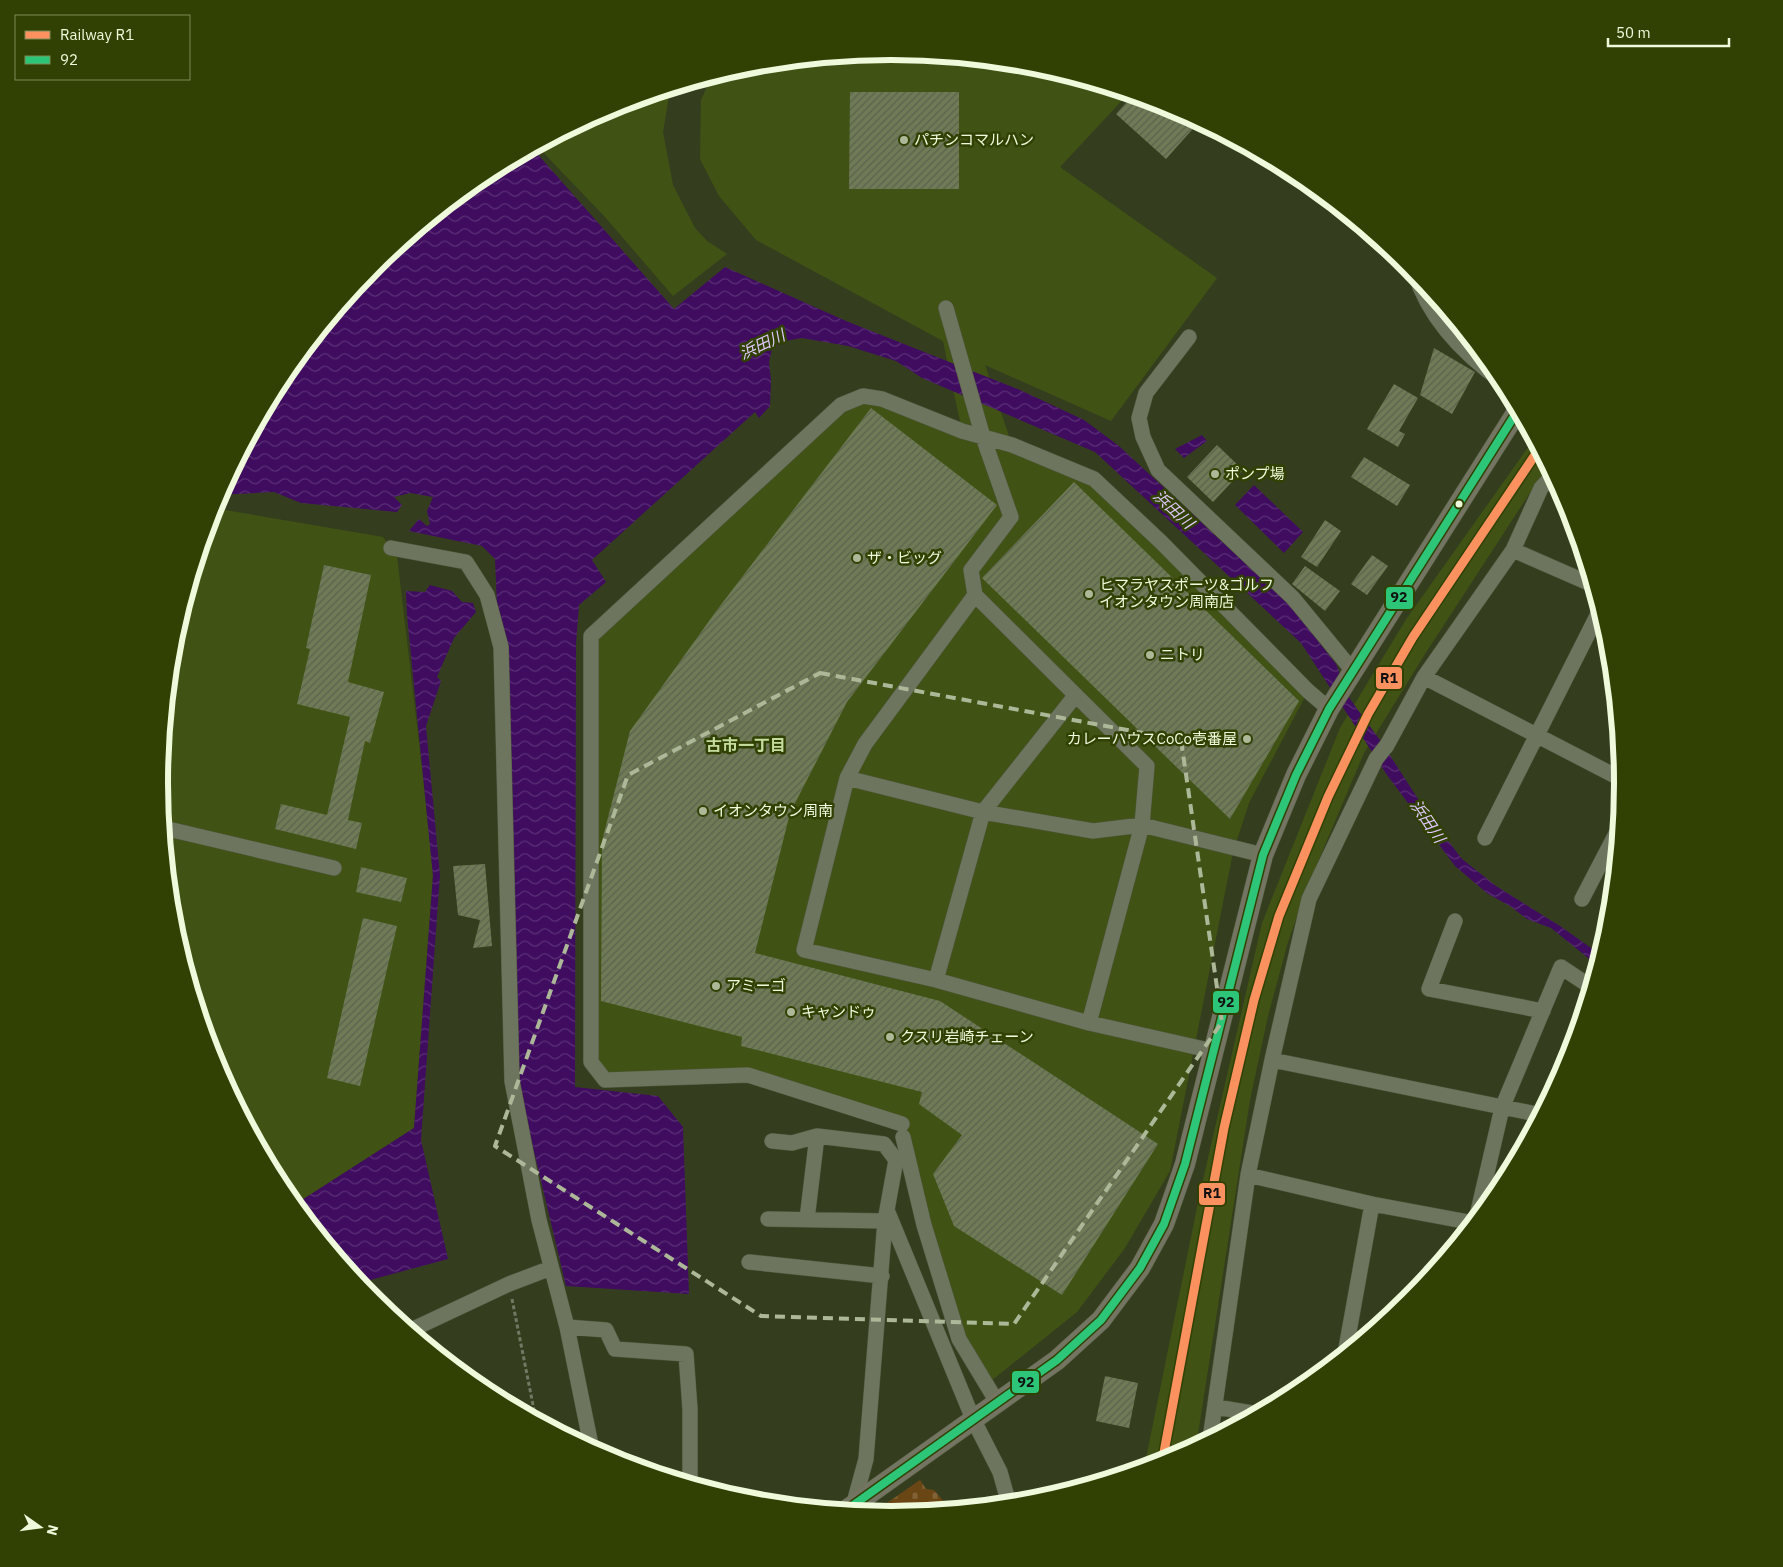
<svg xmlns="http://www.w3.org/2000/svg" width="1783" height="1567" font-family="'IBM Plex Sans','Noto Sans JP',sans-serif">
	<defs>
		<pattern id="cemetery-stones" width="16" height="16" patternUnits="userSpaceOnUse" patternTransform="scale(1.25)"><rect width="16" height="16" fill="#6b4615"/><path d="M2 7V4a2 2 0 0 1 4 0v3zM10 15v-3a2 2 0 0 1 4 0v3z" fill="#806236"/></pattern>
		<pattern id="water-waves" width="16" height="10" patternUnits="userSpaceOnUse" patternTransform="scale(1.25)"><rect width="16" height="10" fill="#3f0c60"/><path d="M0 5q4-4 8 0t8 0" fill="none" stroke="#5b3076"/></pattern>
		<pattern id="building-hatch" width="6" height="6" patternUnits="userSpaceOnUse" patternTransform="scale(1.25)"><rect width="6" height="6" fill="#6f7a57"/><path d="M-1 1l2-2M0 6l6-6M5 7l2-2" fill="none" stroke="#5b624c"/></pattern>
	</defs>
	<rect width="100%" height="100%" fill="#343e1e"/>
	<path fill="#405314" d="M892,51L1035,65L1128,94L1060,167L1217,278L1111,421L985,365L1012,445L1094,479L1308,691L1249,803L1233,852L1170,1171L1125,1248L1077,1312L991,1381L961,1333L902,1124L748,1076L605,1080L591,1062V636L863,396L962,431L943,341L756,240L719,196L700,159L701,100L712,76L749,65Z
		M675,88L669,96L663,132L673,185L695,228L707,241L727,254L673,296L605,217L537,146L612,107Z
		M1534,439L1548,465L1425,654L1364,753L1308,885L1288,942L1268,1016L1250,1100L1196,1447L1171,1460L1144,1468L1200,1193L1262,923L1340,728L1407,618Z
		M213,508L383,537L397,556L423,777L433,873L414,1128L294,1205L282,1190L215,1063L173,926L159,783L173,640Z"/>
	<path fill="url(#cemetery-stones)" d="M920,1480L926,1489L934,1490L951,1510L891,1516L875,1514L874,1512Z"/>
	<path fill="url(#water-waves)" d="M533,149L674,309L725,267L846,321L1020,390L1084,420L1119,446L1288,603L1336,664L1350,699L1382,743L1429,816L1462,859L1496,886L1560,926L1601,955L1598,966L1551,928L1527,919L1510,906L1488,894L1455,866L1387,775L1301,643L1095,452L922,378L896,361L848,346L802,338L785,341L772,349L769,362L771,380L770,406L759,418L755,412L592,560L606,582L579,605L576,644L575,1087L658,1096L683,1127L689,1294L566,1286L517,1080L495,559L482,546L409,531L419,519L427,526L430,524L427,511L433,497L410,493L394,497L402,505L397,512L301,503L274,492L220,495L283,376L374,266L485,175Z
		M1202,435L1207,441L1184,458L1175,449Z
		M1254,485L1303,532L1284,553L1235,505Z
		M430,585L452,591L462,602L473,603L476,612L454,638L437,677L441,681L426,726L440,875L421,1140L448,1259L359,1283L294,1205L414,1128L433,876L407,615L406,591L425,592Z"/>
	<path fill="url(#building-hatch)" d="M850,92H959V189H849Z
		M1133,95L1172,107L1199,122L1166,159L1116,114Z
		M1434,348L1475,372L1452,414L1420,395Z
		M1394,384L1418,398L1399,431L1405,434L1398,447L1367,429Z
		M871,408L997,505L847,702L790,813L755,953L940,1001L1158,1144L1062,1295L954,1226L933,1174L962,1135L919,1104L922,1092L741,1046L742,1037L601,1001L602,841L630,731L717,610Z
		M1217,445L1243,470L1213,502L1187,477Z
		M1364,457L1410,485L1397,506L1351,477Z
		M1074,482L1299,701L1230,819L982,578Z
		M1325,520L1341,531L1317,567L1301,557Z
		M1372,555L1388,566L1367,595L1351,584Z
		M324,565L371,575L348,682L384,692L370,743L365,741L348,820L362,823L356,849L275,829L281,804L327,815L350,717L297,704L310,649L306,648Z
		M1305,566L1340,591L1325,611L1292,584Z
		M485,864L492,946L473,948L480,920L458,915L453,866Z
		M361,867L407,878L401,902L356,892Z
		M363,918L397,926L360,1086L327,1078Z
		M1105,1376L1138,1383L1129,1428L1096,1421Z"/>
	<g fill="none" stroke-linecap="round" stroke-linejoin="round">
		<g stroke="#4f573e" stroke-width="16">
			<path id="minor" d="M1415,273C1429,319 1466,356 1504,383
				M946,308L983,437L1011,517L971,570L975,595L1147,766L1142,825L1089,1023
				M1189,337L1146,393L1139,418L1143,437L1158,470L1293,598L1353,671
				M391,548L466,562L487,595L501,647L512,1081L539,1220L567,1327L592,1450
				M1513,550L1593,585
				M975,595L865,744L847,778L804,950L936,980L1089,1023L1213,1051
				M1424,677L1623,780
				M1386,747L1424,677L1513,550L1541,488L1553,475
				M847,778L983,812L1093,831L1142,825L1263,855
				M164,828L334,868
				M1485,838L1600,610
				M1582,899L1619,828
				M1455,921L1429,989L1543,1011
				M936,980L983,812L1075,696
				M1272,1060L1541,1115
				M902,1124L748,1075L605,1080L591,1062V636L841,405L863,396L882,399L962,431L1012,445L1094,479L1161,542L1308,691L1329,709
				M903,1137L924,1225L959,1339L997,1402
				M772,1141L792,1143L817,1136L884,1144L896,1160L885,1221L866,1459L852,1510
				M1248,1175L1372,1204L1474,1223
				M887,1210L973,1419L1000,1472L1009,1504
				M768,1219L885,1221
				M807,1219L817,1136
				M1476,1220L1502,1108L1561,967L1591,987
				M749,1262L882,1276
				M567,1327L606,1330L615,1349L686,1354L690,1409V1484
				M409,1331L509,1284L551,1268
				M1345,1354L1372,1204
				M1216,1407L1258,1414
				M1210,1439L1248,1175L1272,1060L1309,899L1376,759L1387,745"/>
		</g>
		<g stroke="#4f573e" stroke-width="21">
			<path id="major" d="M845,1511L1057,1360L1101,1320L1140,1268L1164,1224L1185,1164L1263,855L1296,775L1329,709L1518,410"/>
		</g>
		<path stroke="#717864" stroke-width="3" stroke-dasharray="4 2.5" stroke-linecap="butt" d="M512,1299L536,1420"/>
		<use href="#minor" stroke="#6e755f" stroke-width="15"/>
		<use href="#major" stroke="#737461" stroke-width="20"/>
		<g stroke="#304103" stroke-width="11">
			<path id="bus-1" d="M845,1511L1057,1360L1101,1320L1140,1268L1164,1224L1185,1164L1263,855L1296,775L1329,709L1518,410"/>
		</g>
		<use href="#bus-1" stroke="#2dc577" stroke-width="8"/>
		<g stroke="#304103" stroke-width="12">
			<path id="rail-1" d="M1162,1463L1224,1128L1254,1000L1279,916L1328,797L1368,714L1413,637L1539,449"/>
		</g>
		<use href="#rail-1" stroke="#fa915f" stroke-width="9"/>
	</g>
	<path fill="none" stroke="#adb899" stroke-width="4" stroke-dasharray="10 6" stroke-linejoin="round" d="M820,673L1181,740L1222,1022L1014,1324L761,1316L495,1146L628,775Z"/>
	<g fill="#adb899" stroke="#304103" stroke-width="2">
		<circle cx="904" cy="140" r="5"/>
		<circle cx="1215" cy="474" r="5"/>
		<circle cx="857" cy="558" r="5"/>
		<circle cx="1089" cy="594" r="5"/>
		<circle cx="1150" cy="655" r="5"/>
		<circle cx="1247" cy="739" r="5"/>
		<circle cx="703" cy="811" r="5"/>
		<circle cx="716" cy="986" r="5"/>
		<circle cx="791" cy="1012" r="5"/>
		<circle cx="890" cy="1037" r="5"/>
	</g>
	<circle fill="#eefadb" stroke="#304103" stroke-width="2" cx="1459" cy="504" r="4.5"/>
	<g text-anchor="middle" stroke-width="5" stroke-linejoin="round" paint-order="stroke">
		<g font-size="15" fill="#eefadb" stroke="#304103" text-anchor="start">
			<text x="914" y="145">パチンコマルハン</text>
			<text x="1225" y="479">ポンプ場</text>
			<text x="867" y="563">ザ・ビッグ</text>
			<text x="1099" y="590">ヒマラヤスポーツ&amp;ゴルフ<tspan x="1099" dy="17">イオンタウン周南店</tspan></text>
			<text x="1160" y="660">ニトリ</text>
			<text x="1237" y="744" text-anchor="end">カレーハウスCoCo壱番屋</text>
			<text x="713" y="816">イオンタウン周南</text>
			<text x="726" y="991">アミーゴ</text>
			<text x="801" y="1017">キャンドゥ</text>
			<text x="900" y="1042">クスリ岩崎チェーン</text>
		</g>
		<g font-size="16" font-style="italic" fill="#dec8fa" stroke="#304103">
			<text transform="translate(762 344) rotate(-25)" y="6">浜田川</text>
			<text transform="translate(1174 509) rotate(43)" y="6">浜田川</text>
			<text transform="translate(1428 821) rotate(56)" y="6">浜田川</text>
		</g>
		<g font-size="16" font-weight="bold" fill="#c5dc9f" stroke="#304103">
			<text x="746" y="751">古市一丁目</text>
		</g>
	</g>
	<path d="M0 0H1783V1567H0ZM168 783a723 723 0 1 1 1446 0a723 723 0 1 1-1446 0Z" fill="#304103" fill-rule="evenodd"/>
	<path fill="none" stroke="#eefadb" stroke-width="6" d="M168 783a723 723 0 1 1 1446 0a723 723 0 1 1-1446 0Z"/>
	<g stroke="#304103" stroke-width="2">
		<rect x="1385" y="586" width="29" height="24" rx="5" fill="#2dc577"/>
		<rect x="1375" y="666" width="28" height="24" rx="5" fill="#fa915f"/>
		<rect x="1212" y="990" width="28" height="24" rx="5" fill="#2dc577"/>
		<rect x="1198" y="1182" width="28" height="24" rx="5" fill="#fa915f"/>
		<rect x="1011" y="1370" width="29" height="24" rx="5" fill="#2dc577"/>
	</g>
	<g font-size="14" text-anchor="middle" font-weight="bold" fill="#111">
		<text x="1399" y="602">92</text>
		<text x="1389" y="683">R1</text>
		<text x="1226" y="1007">92</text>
		<text x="1212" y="1198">R1</text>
		<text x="1026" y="1387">92</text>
	</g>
	<rect x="15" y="15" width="175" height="65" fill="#304103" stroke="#7c8b59"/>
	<rect x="25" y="31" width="25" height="8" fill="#fa915f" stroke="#7c8b59"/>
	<text x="60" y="40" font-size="15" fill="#eefadb">Railway R1</text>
	<rect x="25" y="56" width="25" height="8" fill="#2dc577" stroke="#7c8b59"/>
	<text x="60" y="65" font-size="15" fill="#eefadb">92</text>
	<g transform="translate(40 1527) rotate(104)" stroke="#304103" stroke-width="4" paint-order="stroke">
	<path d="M0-4L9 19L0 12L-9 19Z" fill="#eefadb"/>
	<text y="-8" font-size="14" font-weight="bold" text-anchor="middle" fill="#eefadb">N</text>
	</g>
	<path d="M1608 38v8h121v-8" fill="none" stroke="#eefadb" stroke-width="2.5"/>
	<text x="1616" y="38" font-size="15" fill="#eefadb" stroke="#304103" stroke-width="4" paint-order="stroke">50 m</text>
</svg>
